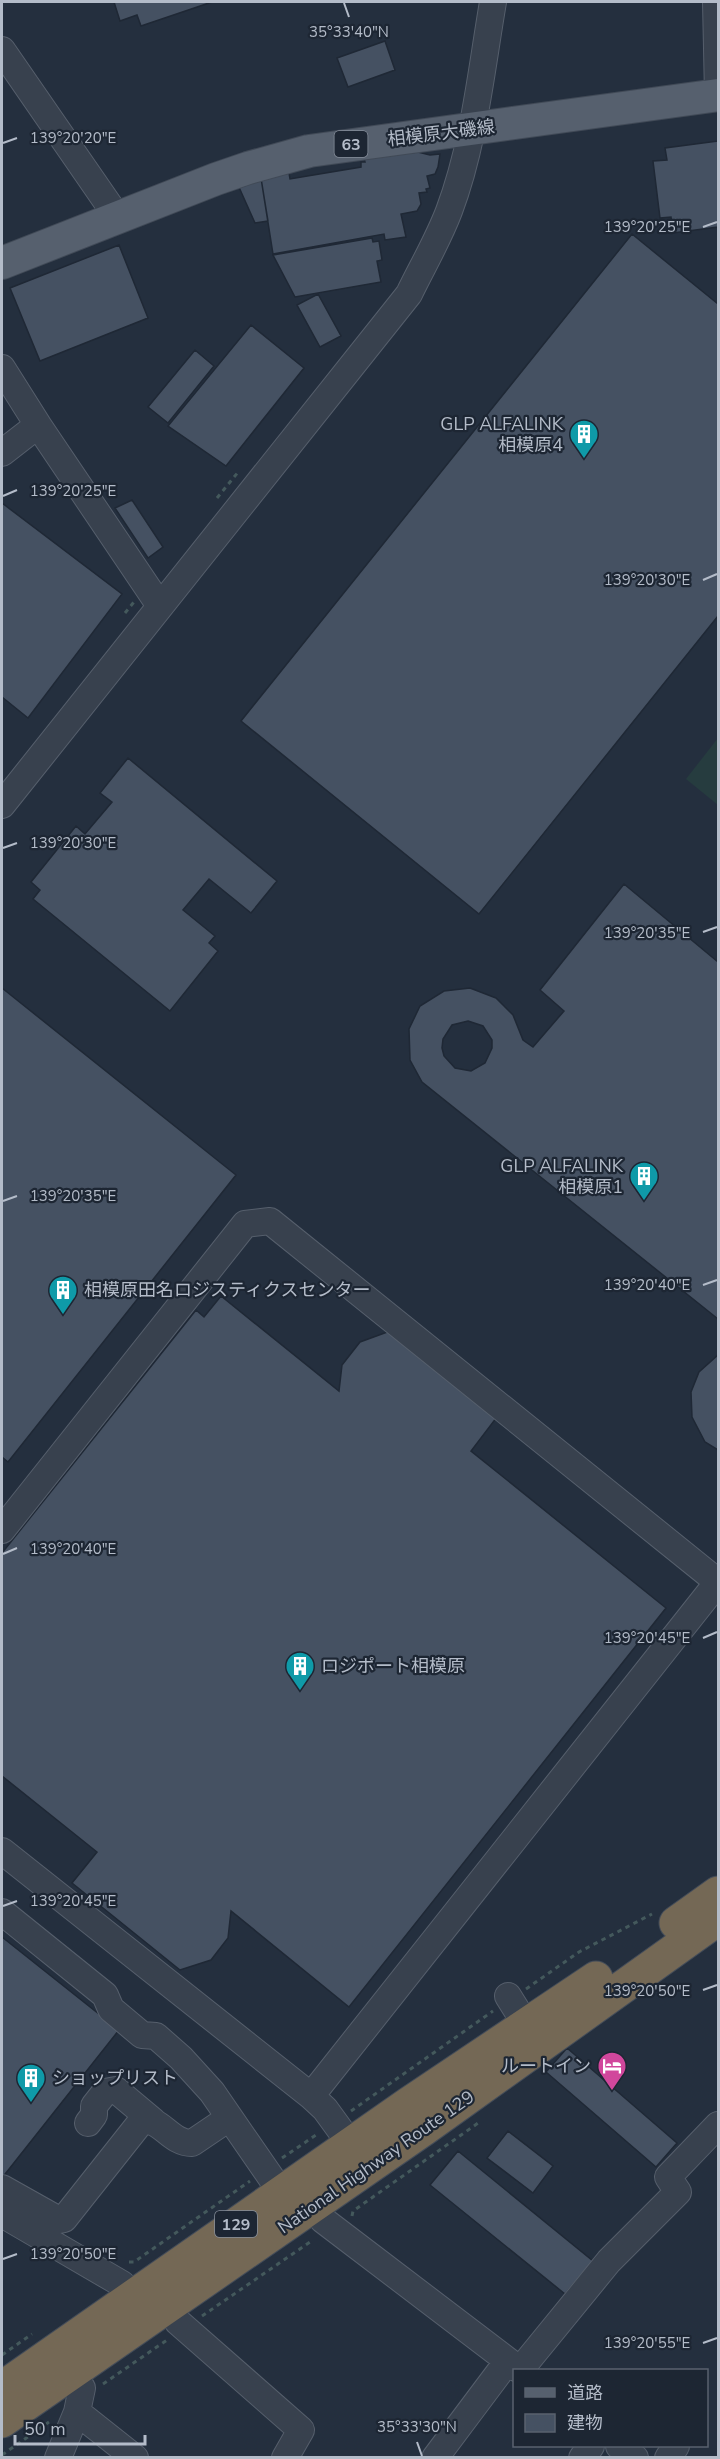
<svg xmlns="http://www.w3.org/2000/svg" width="720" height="2459" font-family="'Nunito Sans','Noto Sans JP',sans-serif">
	<rect width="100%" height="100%" fill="#242f3e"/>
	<path fill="#263c3f" d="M718,738V805L686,779Z"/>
	<path fill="#455162" stroke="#1f2835" stroke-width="1.5" fill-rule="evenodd" d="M114,2H212L141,26L137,15L120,21Z
		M385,41L395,70L348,87L337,58Z
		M718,141V227L673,233L671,217L660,218L653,161L667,160L665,148Z
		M418,152L430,155L440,154L438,167L435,174L427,176L430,188L426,189L427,192L419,193L421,204L417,211L401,214L406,237L385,240L384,234L273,254L261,178L289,173L290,179L361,167V162H365L364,158Z
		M261,178L268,221L255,223L238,185Z
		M632,234L718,304V616L479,914L241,721Z
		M372,238L373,242L379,241L382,260L377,261L381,282L295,297L273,255Z
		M119,245L148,318L40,361L10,288Z
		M318,294L341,336L320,347L297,305Z
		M251,325L304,368L226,466L168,426Z
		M195,350L214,366L168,423L148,407Z
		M132,500L163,547L148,558L115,508Z
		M2,503L122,594L28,718L2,697Z
		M128,758L277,881L251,913L209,879L183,910L215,936L209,943L218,951L170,1011L33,899L40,890L31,882L76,826L85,834L112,802L100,793Z
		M624,884L718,962V1319L422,1082L410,1060L409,1029L420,1006L444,991L470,988L496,998L513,1015L523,1040L533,1047L564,1011L540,990ZM468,1021L483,1026L492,1040V1048L485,1063L471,1071L455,1068L444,1056L442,1048L443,1039L452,1025Z
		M2,988L236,1175L8,1462L2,1457Z
		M221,1296L339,1391L342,1365L360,1342L390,1331L497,1417L471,1451L666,1608L349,2007L231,1911L228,1938L211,1960L180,1970L72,1883L97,1852L2,1776V1553L196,1310L204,1317Z
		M718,1355V1450L705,1442L692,1417L691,1392L699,1372Z
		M2,1937L119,2030L2,2178Z
		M567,2048L677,2143L656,2167L546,2072Z
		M508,2131L553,2166L533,2193L487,2158Z
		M458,2151L593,2261L565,2294L430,2185Z"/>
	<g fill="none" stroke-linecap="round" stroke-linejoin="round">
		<g stroke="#565f6c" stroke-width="28">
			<path id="minor" d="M716,2L718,95
				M2,50L118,218
				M2,368L38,425
				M2,453L38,425L160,606
				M2,805L409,294C422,267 438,240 449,211C474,145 481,72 493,2
				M2,1530L245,1224L270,1221L718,1582
				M2,1851L311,2096L325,2109L341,2131
				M2,1912L105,1995L111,2009L142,2035L156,2036L181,2058L212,2092L272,2179
				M508,1996L518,2012
				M311,2096L718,1582
				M88,2123L94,2115V2106L105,2092L116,2090L153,2121
				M2,2188L59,2220L64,2219L140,2123C160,2114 168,2143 192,2143L229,2118
				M2,2214L122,2284
				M323,2220L520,2370
				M178,2322L301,2430L285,2458
				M520,2370L609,2261L678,2192L668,2177L718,2125
				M77,2412L135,2458
				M619,2446L635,2458
				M58,2458L77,2412L82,2388
				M435,2458L507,2362
				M582,2458L591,2446
				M668,2458L676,2446"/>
		</g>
		<g stroke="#414a57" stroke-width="34">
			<path id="major" d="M2,263L216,179L248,168L309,151L718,95"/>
		</g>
		<g stroke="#434c59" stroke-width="35">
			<path id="highway" d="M676,1923L718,1893
				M2,2388L408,2104L596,1978
				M2,2421L424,2129L718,1919"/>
		</g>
		<path stroke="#44595c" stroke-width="3" stroke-dasharray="4.5 4.5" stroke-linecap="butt" d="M217,498L239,471
			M125,613L134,602
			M526,1989L579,1952L652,1914
			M351,2111L493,2011
			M282,2158L319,2133
			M352,2216L353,2211L481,2121
			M129,2262H134L250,2181
			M202,2316L313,2240
			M2,2355L32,2334
			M103,2384L167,2340
			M2,2455L49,2422"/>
		<use href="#minor" stroke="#38414e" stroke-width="26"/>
		<use href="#major" stroke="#56606e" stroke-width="32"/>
		<use href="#highway" stroke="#746855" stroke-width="33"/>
	</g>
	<path fill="none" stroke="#b4bcc9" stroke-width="2" d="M344,3L349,17M3,143L17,138M703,227L717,222M3,496L17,490M703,580L717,574M3,848L17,843M703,932L717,927M3,1201L17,1196M703,1285L717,1280M3,1554L17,1548M703,1638L717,1632M3,1906L17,1901M703,1990L717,1985M3,2259L17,2254M703,2343L717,2338M417,2442L422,2456"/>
	<defs>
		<g id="building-pin" transform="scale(1.5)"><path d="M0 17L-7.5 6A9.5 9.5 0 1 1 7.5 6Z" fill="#0f9aa8" stroke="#1d2633"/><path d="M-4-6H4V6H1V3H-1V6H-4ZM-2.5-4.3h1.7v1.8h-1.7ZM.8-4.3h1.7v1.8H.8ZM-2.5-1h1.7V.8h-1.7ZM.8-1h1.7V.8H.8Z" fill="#fff"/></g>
		<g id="hotel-pin" transform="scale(1.5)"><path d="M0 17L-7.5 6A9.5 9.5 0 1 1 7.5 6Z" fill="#d1479c" stroke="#1d2633"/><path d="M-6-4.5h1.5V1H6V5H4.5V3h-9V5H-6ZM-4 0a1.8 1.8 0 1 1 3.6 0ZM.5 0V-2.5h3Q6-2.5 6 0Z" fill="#fff"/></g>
	</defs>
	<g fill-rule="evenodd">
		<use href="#building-pin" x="584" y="434"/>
		<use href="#building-pin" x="644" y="1176"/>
		<use href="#building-pin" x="63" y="1290"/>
		<use href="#building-pin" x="300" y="1666"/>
		<use href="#hotel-pin" x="612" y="2066"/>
		<use href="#building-pin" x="31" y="2078"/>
	</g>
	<g text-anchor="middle" stroke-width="4.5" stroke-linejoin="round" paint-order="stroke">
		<g fill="#1d2633" stroke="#878f9c" stroke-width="1.5">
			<rect x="334.5" y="131" width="33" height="26" rx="4.5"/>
			<rect x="215" y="2211" width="42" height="26" rx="4.5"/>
		</g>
		<g font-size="16" font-weight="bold" fill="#b4bcc9">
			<text x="351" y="150">63</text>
			<text x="236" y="2230">129</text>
		</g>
		<g font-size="18" fill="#b4bcc9" stroke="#1d2633">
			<text transform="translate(441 133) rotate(-7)" y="6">相模原大磯線</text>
			<text transform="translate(376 2162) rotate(-35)" y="6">National Highway Route 129</text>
		</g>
		<g font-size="18" fill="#b4bcc9" stroke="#1d2633" text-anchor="end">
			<text x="563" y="430">GLP ALFALINK<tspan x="563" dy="21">相模原4</tspan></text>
			<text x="623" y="1172">GLP ALFALINK<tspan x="623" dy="21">相模原1</tspan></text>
			<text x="84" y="1296" text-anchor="start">相模原田名ロジスティクスセンター</text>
			<text x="321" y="1672" text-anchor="start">ロジポート相模原</text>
			<text x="591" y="2072">ルートイン</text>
			<text x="52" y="2084" text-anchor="start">ショップリスト</text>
		</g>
	</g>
	<g font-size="15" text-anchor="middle" fill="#b4bcc9" stroke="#1d2633" stroke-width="4.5" stroke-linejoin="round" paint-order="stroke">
		<text x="349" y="37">35°33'40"N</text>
		<text x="73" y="143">139°20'20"E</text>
		<text x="647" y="232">139°20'25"E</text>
		<text x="73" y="496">139°20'25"E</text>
		<text x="647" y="585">139°20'30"E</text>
		<text x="73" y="848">139°20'30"E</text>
		<text x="647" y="938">139°20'35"E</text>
		<text x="73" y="1201">139°20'35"E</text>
		<text x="647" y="1290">139°20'40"E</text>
		<text x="73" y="1554">139°20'40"E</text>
		<text x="647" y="1643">139°20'45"E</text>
		<text x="73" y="1906">139°20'45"E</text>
		<text x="647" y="1996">139°20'50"E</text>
		<text x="73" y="2259">139°20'50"E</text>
		<text x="647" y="2348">139°20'55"E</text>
		<text x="417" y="2432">35°33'30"N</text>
	</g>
	<rect width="720" height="2459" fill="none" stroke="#b4bcc9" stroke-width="6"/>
	<rect x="513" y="2369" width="195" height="78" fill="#1d2633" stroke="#59626f" stroke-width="1.5"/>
	<rect x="525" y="2388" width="30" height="9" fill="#56606e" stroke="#59626f" stroke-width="1.5"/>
	<text x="567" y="2399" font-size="18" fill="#b4bcc9">道路</text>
	<rect x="525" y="2414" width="30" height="18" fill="#455162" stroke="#59626f" stroke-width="1.5"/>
	<text x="567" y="2429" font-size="18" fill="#b4bcc9">建物</text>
	<path d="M15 2435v9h130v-9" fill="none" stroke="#b4bcc9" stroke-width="3"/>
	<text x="24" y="2435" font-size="18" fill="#b4bcc9" stroke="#1d2633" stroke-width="4.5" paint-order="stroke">50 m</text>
</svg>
